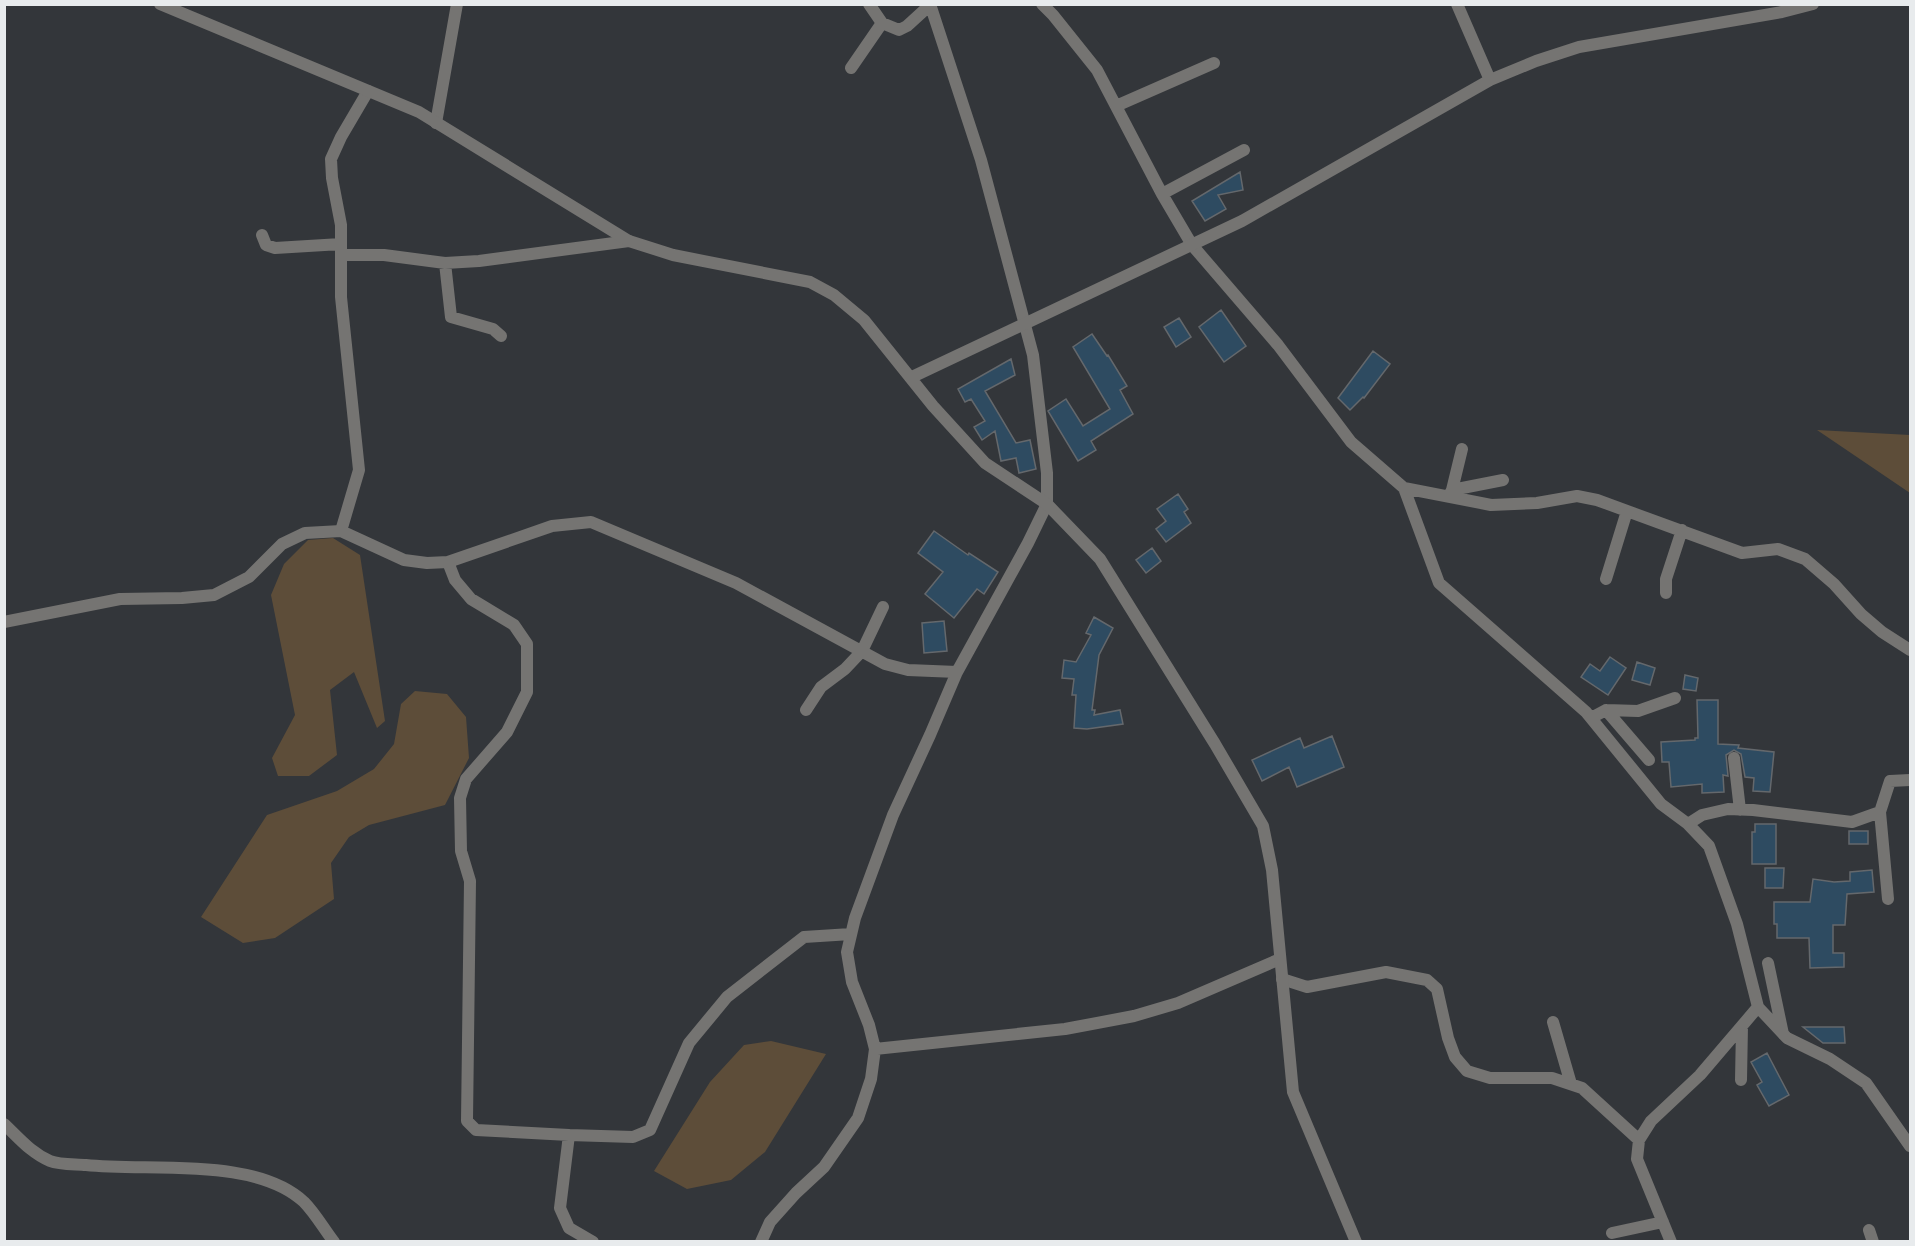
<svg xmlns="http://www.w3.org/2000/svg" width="1915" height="1246" font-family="'Alegreya Sans',sans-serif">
	<rect width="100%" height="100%" fill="#33363a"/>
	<path fill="#5d4d39" d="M1817,430L1910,435V493Z
		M333,538L360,555L385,721L377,728L354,672L330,690L337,755L309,776H278L272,758L295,715L271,595L284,564L308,540Z
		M415,691L447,694L466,717L469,758L445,805L369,825L349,837L331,863L334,899L275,938L243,943L201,917L267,815L337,791L374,769L394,744L401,704Z
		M771,1041L826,1054L765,1152L731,1180L687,1189L654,1171L710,1082L744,1045Z"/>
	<path fill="#2e4b61" stroke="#64686c" stroke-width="1.5" d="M1240,172L1243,190L1218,195L1226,209L1205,221L1192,201Z
		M1221,310L1246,346L1224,362L1199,327Z
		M1179,318L1191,337L1176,347L1164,327Z
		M1092,334L1107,356L1108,355L1127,386L1120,390L1133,414L1091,441L1096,450L1078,461L1048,411L1066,399L1083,426L1110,409L1073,347Z
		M1373,351L1390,364L1364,398L1363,397L1350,410L1338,398Z
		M1011,359L1015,375L985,391L1016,443L1030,440L1036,469L1019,473L1016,458L1001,461L995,431L982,440L974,427L985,421L971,399L965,402L958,389Z
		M1178,494L1188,509L1184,512L1191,523L1166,542L1156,529L1166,521L1157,509Z
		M934,531L968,555L969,553L998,572L984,594L977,589L954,618L925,594L943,572L918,553Z
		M1152,548L1161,561L1146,573L1136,560Z
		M1094,617L1113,628L1099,655L1092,710H1095L1094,715L1120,710L1123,724L1087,729L1074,728L1076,695H1072L1074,679L1062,678L1064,660L1076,662L1091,635L1086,633Z
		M944,621L947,651L924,653L922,623Z
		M1610,657L1626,668L1608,695L1581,677L1590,664L1600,671Z
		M1637,662L1655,668L1650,685L1632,680Z
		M1685,675L1698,678L1696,691L1683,689Z
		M1697,700H1718V744L1739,745L1738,748L1774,752L1770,792L1753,791L1754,778L1745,777L1741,754L1734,750L1726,755L1728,776L1723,775L1724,792L1702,793V784L1671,787L1669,762H1662L1661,742L1695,740V738H1698Z
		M1332,736L1344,767L1297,787L1289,767L1262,781L1252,760L1300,738L1304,748Z
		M1755,824H1776V864H1752V832H1755Z
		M1849,831H1868V844H1849Z
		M1765,868H1784L1783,888H1765Z
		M1872,870L1874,892L1847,894L1845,925H1833V953H1844V967L1810,968L1809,938H1777V924H1774V902H1810L1813,879L1834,882L1850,881V872Z
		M1803,1027H1844L1845,1043H1823Z
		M1767,1053L1789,1095L1769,1106L1757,1085L1762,1082L1751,1062Z"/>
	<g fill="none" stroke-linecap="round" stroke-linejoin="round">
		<path stroke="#757472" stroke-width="12" d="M869,4L882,23L899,30L907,26L930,5
			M1042,4L1053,15L1097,70L1162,194L1192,245L1278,345L1351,442L1404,488L1439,583L1586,712L1661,804L1688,824L1709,846L1737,924L1758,1007L1787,1038L1830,1059L1866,1083L1910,1146
			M851,68L882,23
			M1116,106L1214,63
			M436,123L457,4
			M1162,194L1244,150
			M262,235L266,245L275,248L341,244
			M341,255H384L445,263L479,261L629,241
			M445,263L451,317L493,329L501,336
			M1404,488L1491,505L1537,503L1577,496L1597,500L1742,553L1778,549L1805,559L1834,584L1861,614L1882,632L1910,650
			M1452,490L1462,449
			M1449,496L1452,490L1503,480
			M341,531L359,470L341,297V225L332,178L331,159L341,137L368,91
			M448,562L455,580L471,599L514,625L527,644V692L507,732L466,779L460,798L461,851L470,881L467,1121L476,1130L569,1135L560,1208L569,1228L593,1242
			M1606,579L1627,511
			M1666,593V579L1682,530
			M4,622L120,599L182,598L214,595L249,577L282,544L305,533L341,531L404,560L427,563L448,562L552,526L591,522L736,583L885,664L908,670L957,672
			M806,710L821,687L845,669L862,651L883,607
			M1606,710L1649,760
			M1591,718L1606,710L1638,711L1675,698
			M1734,758L1740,810
			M1880,812L1888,899
			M1688,824L1702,815L1728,809L1753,810L1852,822L1880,812L1890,781L1910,780
			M1768,963L1783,1034
			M1282,979L1307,987L1386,972L1427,980L1437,989L1448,1038L1455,1057L1467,1071L1490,1078H1552L1582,1088L1639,1140
			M1553,1022L1571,1084
			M875,1049L1065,1029L1134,1016L1178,1003L1280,959
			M1741,1080L1742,1026
			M4,1124C19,1138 31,1153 50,1161C60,1165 75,1164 86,1165C149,1172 255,1156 304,1202C315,1213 324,1229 334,1242
			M569,1135L633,1137L650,1130L689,1043L727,997L804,937L851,934
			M1869,1230L1873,1242
			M1612,1233L1663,1222
			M761,1242L770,1222L796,1193L824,1167L858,1118L871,1079L875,1049L869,1025L852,982L847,952L855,918L893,815L930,735L957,672L1028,543L1047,504V473L1033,355L981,160L930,4
			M1671,1242L1637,1159L1639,1140L1651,1121L1700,1075L1758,1007"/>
		<path stroke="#757472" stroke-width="12" d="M160,4L419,112L629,241L673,255L810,282L834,295L864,320L933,406L985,463L1047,504L1100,559L1215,744L1263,826L1272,870L1293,1092L1356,1242
			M1490,80L1536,61L1579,47L1782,12L1813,4
			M912,377L1242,221L1490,80L1457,4"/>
	</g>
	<rect width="1915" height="1246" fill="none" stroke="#e8ebed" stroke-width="12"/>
</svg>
